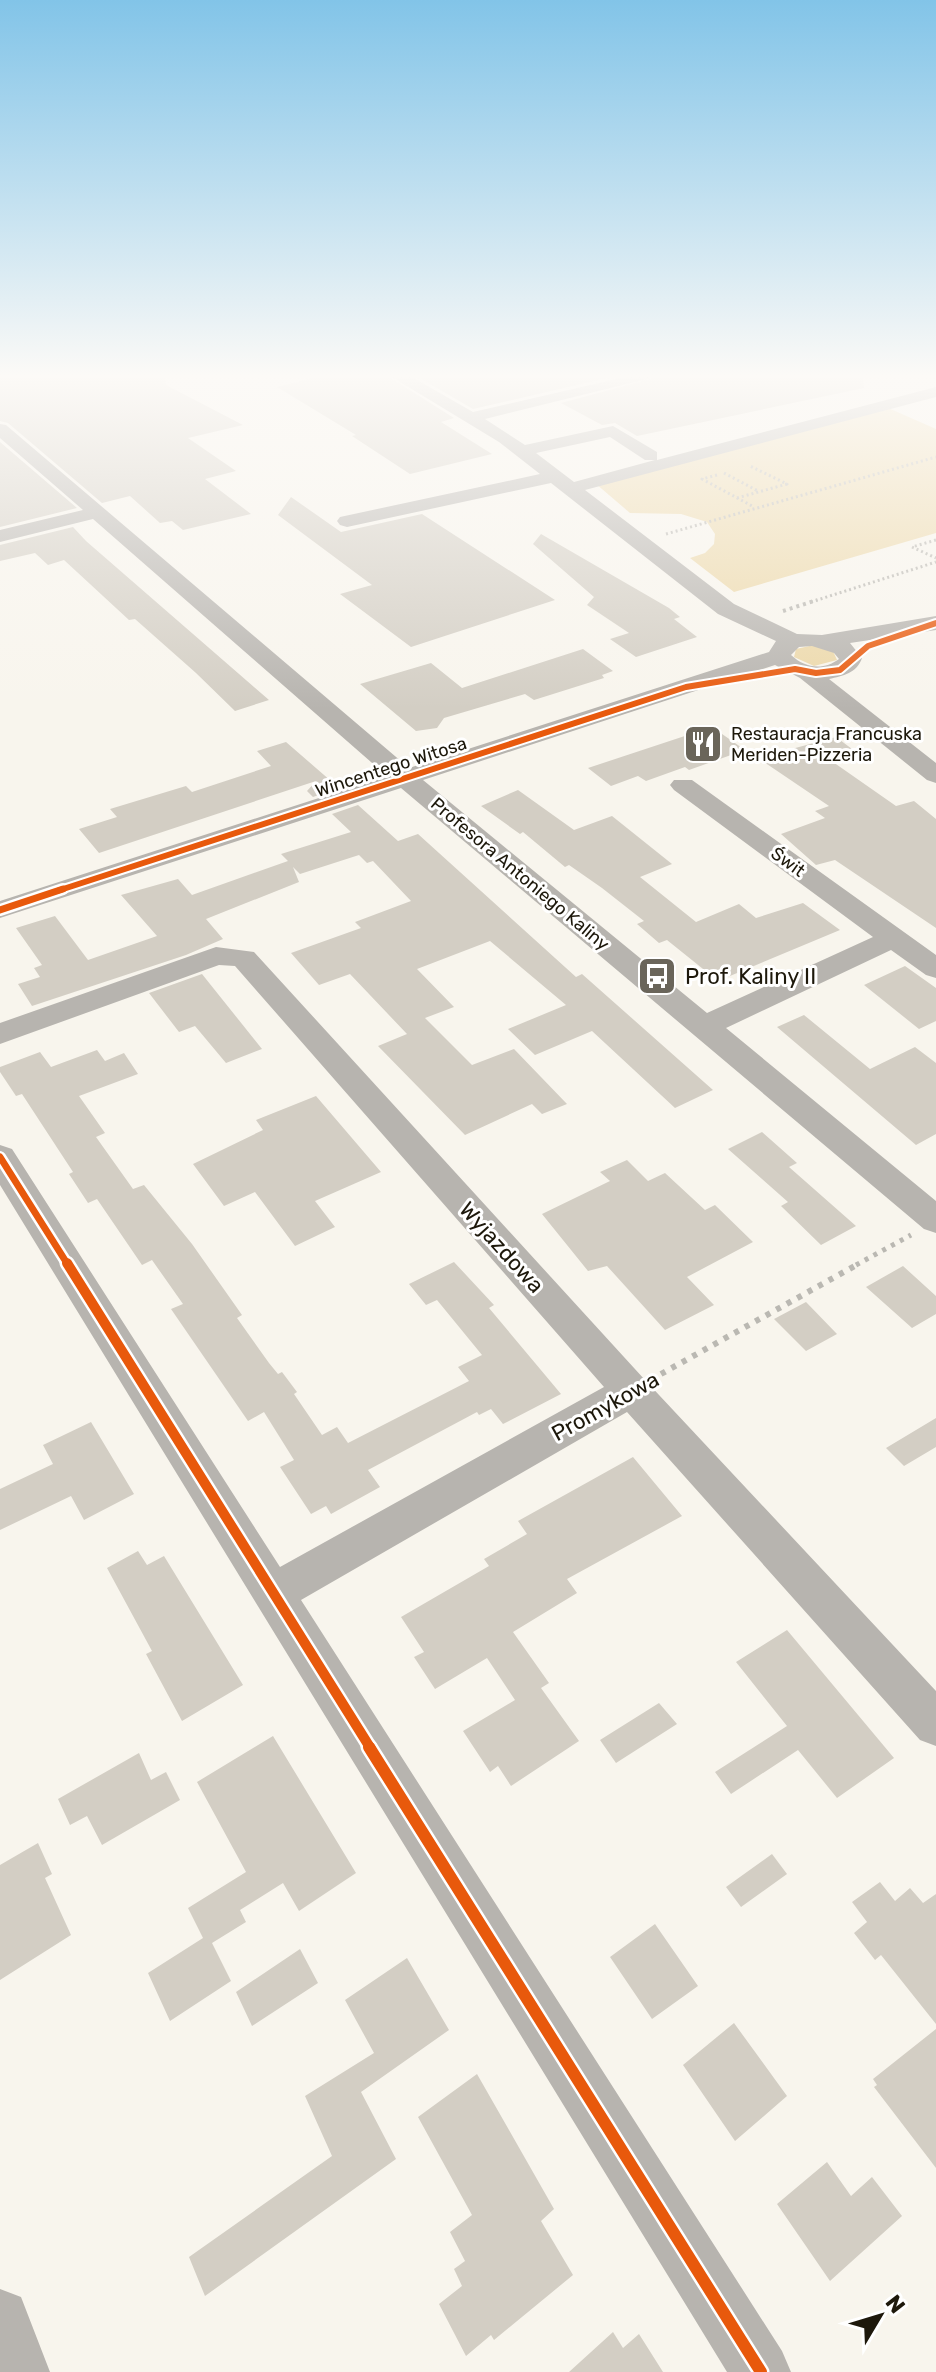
<svg xmlns="http://www.w3.org/2000/svg" width="936" height="2372" font-family="Rubik,sans-serif">
	<rect width="100%" height="100%" fill="#f8f5ed"/>
	<path fill="#ecd8a9" d="M886,407L936,429V533L734,592L690,558L705,553L714,544L715,534L707,522L681,514L630,513L595,483Z
		M814,645L833,651L837,660L814,666L794,657L796,649Z"/>
	<path fill="#d3cec4" d="M0,377H165L166,385L243,425L188,438L236,471L205,479L251,514L183,530L172,521L160,523L130,496L102,503L8,423L0,421Z
		M317,377H389L454,418L441,422L492,454L410,474L352,436L356,435L277,387Z
		M418,377H611L473,409Z
		M658,377H863L864,388L637,436L615,423L602,425L561,403Z
		M0,442L77,508L0,527Z
		M291,497L341,532L422,514L555,600L411,647L340,594L372,585L278,515Z
		M73,527L86,541L269,700L235,711L196,673L135,619L129,620L64,560L48,565L35,553L0,561V545Z
		M541,534L669,608L680,617L674,619L697,637L636,657L610,639L629,633L587,605L594,597L533,544Z
		M583,649L613,671L602,675L604,678L534,700L525,694L444,718L437,728L416,731L360,684L431,663L462,688Z
		M712,727L745,750L689,770L685,767L646,781L638,776L611,786L588,768Z
		M836,737L860,755L833,762L896,806L914,801L936,819V928L835,860L816,865L781,834L825,818L815,811L829,806L758,758Z
		M286,742L339,788L313,797L307,791L316,781L99,853L79,829L117,817L110,809L186,786L192,792L271,766L257,751Z
		M518,790L574,830L612,816L672,864L640,877L696,922L739,904L756,918L803,903L840,930L718,981L667,940L659,943L637,924L644,921L602,888L569,865L565,867L523,832L520,834L481,806Z
		M358,805L398,841L418,834L576,977L582,974L713,1090L675,1108L592,1031L535,1055L508,1029L566,1005L490,941L417,969L454,1007L425,1018L472,1065L514,1049L567,1104L542,1114L532,1104L465,1135L378,1046L407,1034L350,974L319,985L291,953L361,928L355,922L411,901L373,861L367,863L359,855L300,874L293,867L299,882L206,919L223,939L186,955L32,1006L18,984L40,977L34,968L42,965L16,928L55,916L88,960L157,936L121,895L178,879L192,895L288,861L281,854L351,832L332,814Z
		M905,966L936,988V1021L919,1029L864,985Z
		M202,974L262,1049L226,1063L195,1026L179,1032L149,993Z
		M804,1015L870,1069L915,1047L936,1063V1134L916,1145L777,1027Z
		M97,1050L105,1061L124,1053L138,1074L79,1096L105,1133L96,1137L133,1189L144,1185L192,1244L242,1315L237,1318L269,1363L278,1374L282,1372L297,1392L294,1394L322,1435L337,1427L348,1443L469,1381L458,1367L482,1355L437,1300L426,1305L409,1284L454,1262L494,1305L489,1308L561,1394L503,1424L491,1409L479,1415L477,1412L368,1470L380,1487L331,1514L326,1506L311,1514L280,1467L294,1460L264,1412L248,1421L171,1309L183,1304L152,1260L142,1265L97,1199L88,1203L69,1174L73,1172L22,1094L16,1096L0,1072V1067L40,1052L51,1067Z
		M316,1096L381,1172L315,1201L335,1227L295,1246L255,1192L224,1206L193,1164L263,1130L256,1120Z
		M762,1132L797,1163L789,1167L856,1226L821,1245L781,1206L788,1202L728,1149Z
		M627,1160L648,1181L665,1173L705,1210L715,1205L753,1242L687,1277L714,1305L665,1330L607,1266L588,1271L542,1214L610,1181L600,1172Z
		M903,1266L936,1296V1314L912,1328L866,1287Z
		M806,1302L837,1334L806,1351L774,1319Z
		M936,1418V1447L904,1466L886,1448Z
		M91,1422L134,1494L84,1520L71,1496L0,1530V1489L53,1464L43,1445Z
		M633,1457L682,1516L567,1579L577,1593L513,1632L549,1683L541,1688L579,1741L511,1786L498,1766L490,1772L463,1731L515,1700L487,1658L435,1689L414,1657L424,1652L401,1617L489,1566L484,1559L527,1534L518,1521Z
		M138,1551L147,1565L164,1556L243,1685L182,1721L146,1654L152,1651L107,1568Z
		M787,1630L894,1758L837,1798L798,1750L731,1794L715,1772L787,1726L736,1662Z
		M659,1703L677,1724L616,1763L600,1740Z
		M273,1736L356,1873L299,1911L283,1883L240,1910L246,1922L212,1943L231,1981L170,2021L148,1973L203,1938L188,1908L246,1872L197,1782Z
		M139,1753L151,1780L166,1772L180,1800L102,1845L87,1816L70,1825L58,1799Z
		M38,1843L52,1874L45,1878L71,1935L0,1980V1865Z
		M772,1854L787,1874L741,1907L726,1887Z
		M880,1882L895,1901L910,1888L923,1903L936,1894V2024L881,1955L875,1960L854,1933L867,1922L852,1902Z
		M655,1924L698,1986L652,2019L610,1957Z
		M300,1949L318,1983L252,2026L236,1992Z
		M407,1958L449,2030L361,2092L396,2159L205,2296L189,2257L332,2156L305,2096L374,2053L345,2000Z
		M734,2023L787,2096L735,2141L683,2065Z
		M936,2029V2168L874,2087L877,2085L873,2079Z
		M477,2074L554,2209L541,2221L573,2275L494,2340L491,2335L466,2356L439,2304L462,2286L454,2269L465,2261L450,2232L472,2215L418,2117Z
		M827,2162L851,2196L872,2177L902,2216L830,2281L777,2204Z
		M613,2332L623,2348L639,2334L663,2372H569Z"/>
	<g fill="none" stroke-linecap="round" stroke-linejoin="round">
		<path stroke="#bab8b2" stroke-width="3" stroke-dasharray="2 3" stroke-linecap="butt" d="M724,473L758,491
			M717,475L702,479L754,507
			M737,498L787,484L750,466
			M666,534L936,457
			M936,540L912,547L936,558
			M811,602L936,562"/>
		<path stroke="#bab8b2" stroke-width="4" stroke-dasharray="3 4" stroke-linecap="butt" d="M783,611L817,600"/>
		<path stroke="#bab8b2" stroke-width="5" stroke-dasharray="4 6" stroke-linecap="butt" d="M856,1265L911,1235"/>
		<path stroke="#bab8b2" stroke-width="6" stroke-dasharray="5 7" stroke-linecap="butt" d="M661,1374L860,1263"/>
		<path fill="#b7b4af" fill-rule="evenodd" d="M392,377H412L473,412L625,377H655L485,419L525,445L613,426L657,452V460L936,387V397L585,490L734,604L797,634L822,635L936,616V630L850,643L862,658C857,673 843,676 829,679L936,763V783L927,780L800,678L775,665L423,780L707,1013L873,937L674,790L670,785L674,780H692L936,955V978L926,975L891,950L726,1028L936,1201V1233L924,1229L401,788L0,918V901L387,776L93,519L0,542V530L83,510L0,438V424L6,425L409,768L769,652L776,641L718,614L551,483L347,527L340,525L337,521L340,517L540,474L499,442ZM610,437L645,460H655L574,482L536,453ZM812,646L834,653L839,659C823,671 805,668 791,655L799,647Z
			M216,947L254,952L645,1380L936,1691V1746L920,1740L627,1412L301,1600L782,2351L791,2372H727L0,1185V1145L12,1149L280,1567L604,1387L235,966L219,965L0,1044V1023Z
			M0,2289L21,2297L50,2372H0Z"/>
		<g stroke="#fff" stroke-width="10">
			<path id="cycleway-far3" d="M57,891L686,687L795,669L816,673L840,670L868,646L936,623"/>
		</g>
		<g stroke="#fff" stroke-width="12">
			<path id="cycleway-far2" d="M0,910L63,889
				M0,1157L68,1265"/>
		</g>
		<g stroke="#fff" stroke-width="15">
			<path id="cycleway-far1" d="M67,1263L371,1749"/>
		</g>
		<g stroke="#fff" stroke-width="17">
			<path id="cycleway" d="M369,1747L761,2372"/>
		</g>
		<use href="#cycleway-far3" stroke="#e8590c" stroke-width="6"/>
		<use href="#cycleway-far2" stroke="#e8590c" stroke-width="7"/>
		<use href="#cycleway-far1" stroke="#e8590c" stroke-width="10"/>
		<use href="#cycleway" stroke="#e8590c" stroke-width="12"/>
	</g>
	<linearGradient id="sky" x2="0" y2="1"><stop stop-color="#82c4e8"/><stop offset="0.53" stop-color="#fcfaf7"/><stop offset="1" stop-color="#fcfaf7" stop-opacity="0"/></linearGradient>
	<rect width="936" height="709" fill="url(#sky)"/>
	<defs>
		<g id="restaurant-square" transform="scale(2)"><rect x="-9" y="-9" width="18" height="18" rx="4" fill="#6a655a" stroke="#fff"/><path d="M-5-6h1v4h1v-4h1v4h1v-4h1v5L-1.5 .5V6h-2V.5L-5-1ZM5-6V6H3V1.5H1.5Q1.5-4 5-6Z" fill="#fff"/></g>
		<g id="bus-square" transform="scale(2)"><rect x="-9" y="-9" width="18" height="18" rx="4" fill="#6a655a" stroke="#fff"/><path d="M-5-6H5V4H4V6H2V4H-2V6H-4V4H-5ZM-3.5-4V0h7V-4ZM-3.5 1.2v1.5H-2V1.2ZM2 1.2v1.5H3.5V1.2Z" fill="#fff"/></g>
	</defs>
	<g fill-rule="evenodd">
		<use href="#restaurant-square" x="703" y="744"/>
		<use href="#bus-square" x="657" y="976"/>
	</g>
	<g text-anchor="middle" stroke-width="6" stroke-linejoin="round" paint-order="stroke">
		<g font-size="18" fill="#1d180b" stroke="#fff" text-anchor="start">
			<text x="731" y="740">Restauracja Francuska<tspan x="731" dy="21">Meriden-Pizzeria</tspan></text>
		</g>
		<g font-size="18" fill="#1d180b" stroke="#fff">
			<text transform="translate(391 767) rotate(-18)" y="6">Wincentego Witosa</text>
			<text transform="translate(788 862) rotate(36)" y="6">Świt</text>
			<text transform="translate(520 874) rotate(40)" y="6">Profesora Antoniego Kaliny</text>
		</g>
		<g font-size="22" fill="#1d180b" stroke="#fff" text-anchor="start">
			<text x="685" y="984">Prof. Kaliny II</text>
		</g>
		<g font-size="22" fill="#1d180b" stroke="#fff">
			<text transform="translate(502 1247) rotate(48)" y="8">Wyjazdowa</text>
			<text transform="translate(605 1406) rotate(-29)" y="8">Promykowa</text>
		</g>
	</g>
	<g transform="translate(880 2316) rotate(52)" stroke="#ffffff" stroke-width="6" paint-order="stroke">
	<path d="M0-6L14 30L0 20L-14 30Z" fill="#1d180b"/>
	<text y="-12" font-size="22" font-weight="bold" text-anchor="middle" fill="#1d180b">N</text>
	</g>
</svg>
